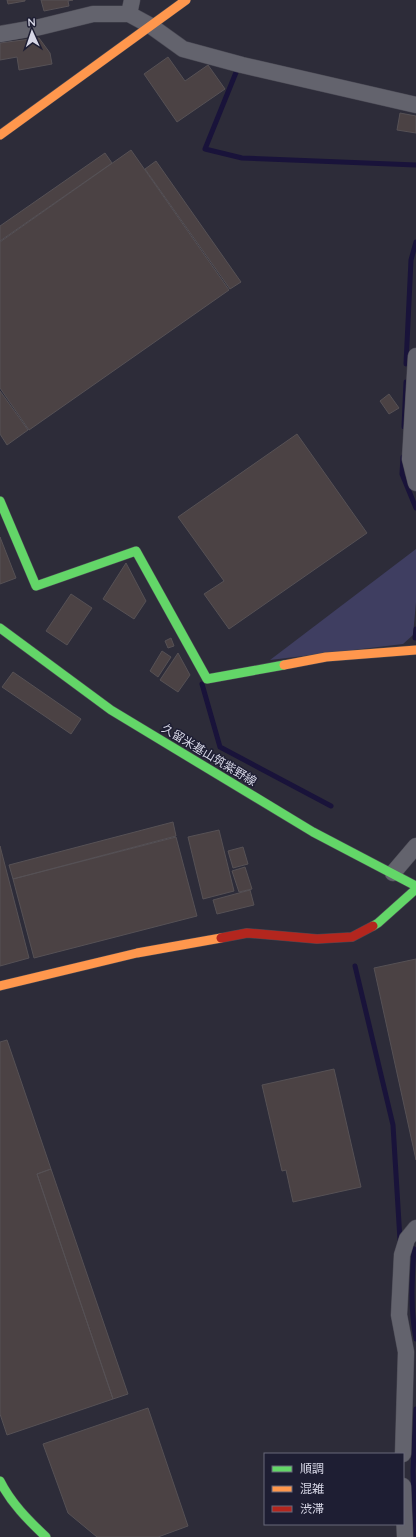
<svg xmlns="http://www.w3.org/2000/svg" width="416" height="1537" font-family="Quicksand,'Noto Sans JP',sans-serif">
	<rect width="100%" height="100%" fill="#2d2c39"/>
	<path fill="#3f3e61" d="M416,549V602L413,635L403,644L270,660Z"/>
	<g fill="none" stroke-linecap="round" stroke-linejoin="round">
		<path stroke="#19133a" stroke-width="5" d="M237,70L205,149L242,158L416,165
			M406,364L411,260L416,242
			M404,427L406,382
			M403,457L402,474L416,508
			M415,638L416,629
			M202,684L220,747L331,806
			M355,966L393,1125L400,1240L401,1241
			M408,1246L414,1249C412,1279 410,1309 416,1339
			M415,1537L413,1471L416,1409"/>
	</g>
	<path fill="#4b4244" stroke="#565155" d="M7,0H25V1L8,4Z
		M41,0H73L68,1L69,6L44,11Z
		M39,38L50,53L52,64L19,70L17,57L0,60V43Z
		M168,57L185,81L208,65L225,89L177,122L144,74Z
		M400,113L416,116V133L397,130Z
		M131,150L229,290L29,430L0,388V242Z
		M105,153L112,163L0,241V226Z
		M156,161L241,282L230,289L145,169Z
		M0,391L28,430L7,445L0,434Z
		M389,394L399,408L389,414L380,401Z
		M297,434L367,533L229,629L204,594L224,581L178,517Z
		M0,537L16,578L0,584Z
		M126,563L146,601L134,619L103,599Z
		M71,594L92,608L67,645L46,631Z
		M171,638L174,646L168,648L165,641Z
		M162,651L171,657L158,677L150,671Z
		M178,653L190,675L178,692L160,680Z
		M13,672L81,719L71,734L2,687Z
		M173,822L176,836L13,879L9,865Z
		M219,830L234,891L203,899L188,837Z
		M176,837L197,916L34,958L13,879Z
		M0,846L29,958L0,966Z
		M243,847L248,864L233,868L228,851Z
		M245,867L252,889L239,892L232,871Z
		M250,890L254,905L217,914L213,900Z
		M416,959V1160L374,968Z
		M7,1040L51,1169L37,1174L113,1399L7,1435L0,1414V1042Z
		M334,1069L361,1187L293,1202L286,1170L282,1171L262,1085Z
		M51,1169L128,1394L113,1399L37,1174Z
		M148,1408L188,1526L158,1537H97L68,1513L43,1444Z"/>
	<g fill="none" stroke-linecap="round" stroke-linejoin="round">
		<g stroke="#494853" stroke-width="17">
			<path id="street" d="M129,14L132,0
				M0,34L40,27L93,14H129L151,26L183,49L242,65L416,105
				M416,356L410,459L416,483
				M393,873L416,846
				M403,1454L406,1352L399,1315L402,1255L407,1239L416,1228
				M403,1486L405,1537"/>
		</g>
		<g stroke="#494853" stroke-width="10">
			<path id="fast" d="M0,501L36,586L136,551L207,679L284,665
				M0,628L111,710L313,832L416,886
				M373,926L378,923L416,889
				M0,1481C11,1503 28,1520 46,1537"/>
		</g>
		<g stroke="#494853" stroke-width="10">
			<path id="slow" d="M0,135L186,0
				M284,665L326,657L416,650
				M0,986L137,953L221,938"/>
		</g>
		<g stroke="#494853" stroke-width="10">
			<path id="jam" d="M221,938L247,933L317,939L352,937L373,926"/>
		</g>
		<use href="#street" stroke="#63636d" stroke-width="16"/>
		<use href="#fast" stroke="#63d668" stroke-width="9"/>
		<use href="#slow" stroke="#ff974d" stroke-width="9"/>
		<use href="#jam" stroke="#b3261e" stroke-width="9"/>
	</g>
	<g text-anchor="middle" stroke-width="3" stroke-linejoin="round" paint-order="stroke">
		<g font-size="12" fill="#d7d7e6" stroke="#1e1e33">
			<text transform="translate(209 755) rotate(31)" y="4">久留米基山筑紫野線</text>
		</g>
	</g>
	<rect x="264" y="1453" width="140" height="72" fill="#1e1e33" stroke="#68687b"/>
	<rect x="272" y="1466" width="20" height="6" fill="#63d668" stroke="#68687b"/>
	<text x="300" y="1473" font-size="12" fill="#d7d7e6">順調</text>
	<rect x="272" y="1486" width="20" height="6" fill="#ff974d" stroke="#68687b"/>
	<text x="300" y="1493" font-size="12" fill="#d7d7e6">混雑</text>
	<rect x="272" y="1506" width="20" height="6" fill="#b3261e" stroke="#68687b"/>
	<text x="300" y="1513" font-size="12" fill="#d7d7e6">渋滞</text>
	<g transform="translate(32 32) rotate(357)" stroke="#1e1e33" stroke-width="3" paint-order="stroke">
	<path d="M0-3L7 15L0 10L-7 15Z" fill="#d7d7e6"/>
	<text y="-6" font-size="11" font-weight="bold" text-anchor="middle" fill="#d7d7e6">N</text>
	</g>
</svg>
